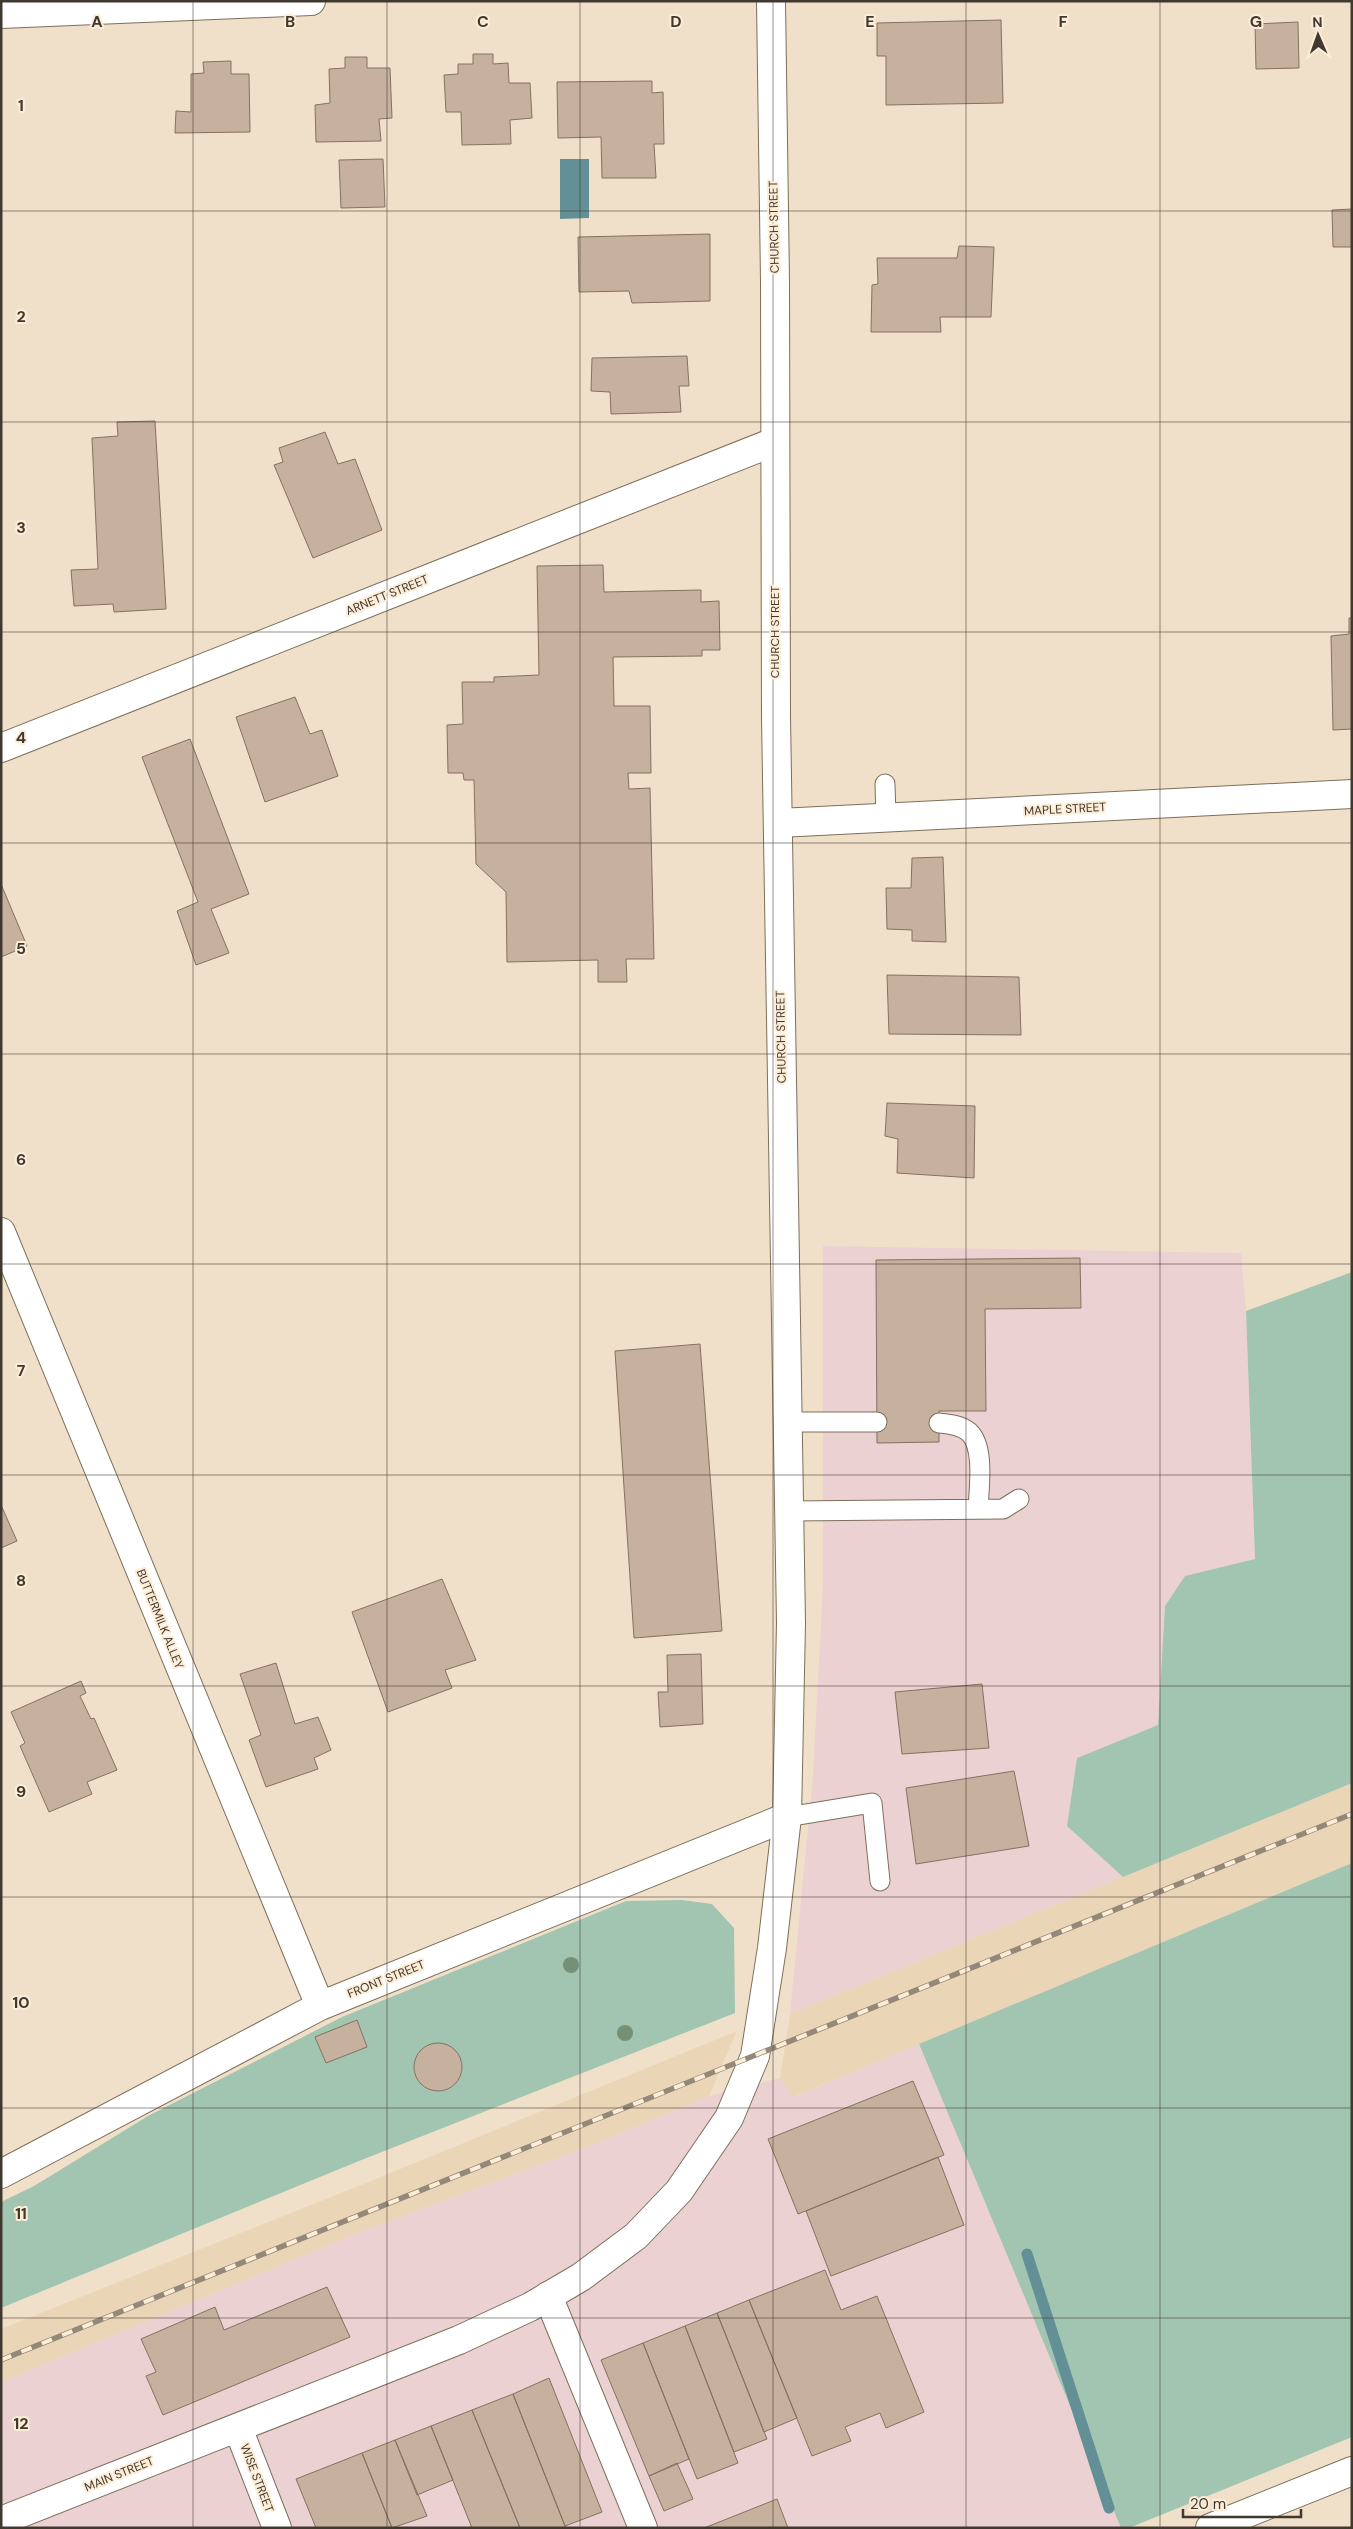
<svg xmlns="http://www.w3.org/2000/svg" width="1353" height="2529" font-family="'DM Sans',sans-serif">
	<rect width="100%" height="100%" fill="#f1e0c9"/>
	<path fill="#ecd1d3" d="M823,1246L1241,1253L1246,1311L1255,1559L1185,1576L1165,1606L1158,1725L1077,1758L1067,1826L1123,1877L790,2014L813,1776L823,1583Z
		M919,2044L1121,2528H1V2382L350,2236L589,2146L709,2096L780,2078L794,2097Z"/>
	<path fill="#ead5b7" d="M1352,1783V1863L793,2097L780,2078L790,2014Z
		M737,2031L709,2096L589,2146L350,2236L1,2382V2329L371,2181Z"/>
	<path fill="#a1c5b1" d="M1352,1272V1783L1123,1877L1067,1826L1077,1758L1158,1725L1165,1606L1185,1576L1255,1559L1246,1311Z
		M1352,1863V2437L1129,2528H1121L919,2044Z
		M682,1900L712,1904L734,1928L735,2013L359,2161L1,2308V2202L34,2186L148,2116L342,2017L626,1901Z"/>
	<path fill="#629096" d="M560,159H589V218L560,219Z"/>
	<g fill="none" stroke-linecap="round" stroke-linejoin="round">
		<path stroke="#629096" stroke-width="11" d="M1027,2254L1109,2508"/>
	</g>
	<path fill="#c6b19e" stroke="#857160" d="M1001,20L1003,103L886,105V56H877V23Z
		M1298,22L1299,68L1256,69L1255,24Z
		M473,54H493V64L508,63L509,83H530L532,118L510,120L511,144L462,145L461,112H446L444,75L458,74V64H473Z
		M345,57H367V68H390L392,118L379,119L381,141L316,142L315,105L330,103L329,69L345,68Z
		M231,61V74H249L250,132L175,133L176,111L191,112V74L204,73L203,62Z
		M652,81V93L663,92L664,144H654L656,178H602L601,137L558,138L557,82Z
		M383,159L385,207L341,208L339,160Z
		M1352,209V247H1333L1332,210Z
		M710,234V301L632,303L629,291L579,292L578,237Z
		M959,246L994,247L991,317H940L941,332H871L872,285L878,284L877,258H957Z
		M687,356L689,386H679L681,412L611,414L610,392L591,391L592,358Z
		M155,421L166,609L114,612L113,604L74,606L71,570L98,569L92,438L118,436L117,422Z
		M325,432L338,464L355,459L382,530L313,558L274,465L283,462L279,448Z
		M603,565L604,592L701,590V602L719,601L720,650H702V656L613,657L614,706H650L651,773H628L629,789L650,788L654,959H626L627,982H598V960L507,962L506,892L476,864L474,780H464L463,773H448L447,725L463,724L462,682H494V677L539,675L537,566Z
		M1349,618H1352V729L1333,730L1331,636L1349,634Z
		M295,697L310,734L322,730L338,776L265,802L236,717Z
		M190,739L249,894L211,909L229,953L196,965L177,911L198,902L142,757Z
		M943,857L946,942L912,941V930L887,929L886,888H911L912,858Z
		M1,884L27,946L1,957Z
		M887,975L1019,977L1021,1035L889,1034Z
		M887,1103L975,1106L974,1178L897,1173L898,1139L885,1136Z
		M1080,1258L1081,1308L985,1309L986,1411H939V1442L877,1443L876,1260Z
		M700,1344L722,1631L634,1638L615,1351Z
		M1,1505L17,1541L1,1548Z
		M442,1579L476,1660L445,1670L452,1688L388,1712L352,1612Z
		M701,1654L703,1724L660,1727L658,1692H668L667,1655Z
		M276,1663L295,1724L318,1717L331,1750L314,1758L318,1769L266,1787L249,1740L261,1735L240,1674Z
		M81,1681L86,1693L80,1696L91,1719L94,1718L117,1770L87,1782L92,1794L49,1812L20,1746L25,1743L11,1712Z
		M982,1684L989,1748L902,1754L895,1692Z
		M1014,1771L1029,1846L916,1864L906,1788Z
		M357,2020L367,2047L326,2063L315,2037Z
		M414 2067a24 24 0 1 1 48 0a24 24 0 1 1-48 0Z
		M913,2081L944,2155L798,2214L768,2139Z
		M938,2157L964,2225L831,2276L806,2211Z
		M825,2270L841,2310L877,2296L924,2412L886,2428L880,2413L845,2427L851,2441L812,2456L749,2300Z
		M327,2287L350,2337L163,2415L146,2376L156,2372L141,2339L215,2307L224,2330Z
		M749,2300L797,2418L764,2432L717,2313Z
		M717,2313L767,2439L734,2452L685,2326Z
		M685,2326L738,2463L697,2479L643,2343Z
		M643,2343L689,2459L649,2476L601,2360Z
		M549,2378L602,2512L565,2526L513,2394Z
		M513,2394L565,2526L566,2528H520L472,2410Z
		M472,2410L520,2528H472L431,2426Z
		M431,2426L453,2480L417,2495L395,2440Z
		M395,2440L427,2516L392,2528L362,2453Z
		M362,2453L392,2528H316L296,2479Z
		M677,2463L693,2499L664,2511L649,2476Z
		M777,2499L788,2528H704Z"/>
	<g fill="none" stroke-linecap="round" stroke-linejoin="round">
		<g stroke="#7d6f5a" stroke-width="21">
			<path id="service" d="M885,784L886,818
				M789,1422H877
				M939,1423C949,1424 961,1425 969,1432C985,1447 979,1488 978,1509
				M791,1511L1003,1509L1019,1499
				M787,1817L872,1803L880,1881"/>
		</g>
		<g stroke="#7d6f5a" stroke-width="30">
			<path id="pedestrian" d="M548,2296L643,2528"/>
		</g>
		<g stroke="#7d6f5a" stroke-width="30">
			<path id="minor" d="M1,14L311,1
				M1,748L774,442
				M779,823L1352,794
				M1,1232L320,2006
				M1,2174L320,2006L787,1817
				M238,2428L277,2528
				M1210,2528L1352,2471"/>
		</g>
		<g stroke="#7d6f5a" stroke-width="30">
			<path id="tertiary" d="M1,2521L459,2340L530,2307L581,2277L636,2236L679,2191L729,2118L755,2056L772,1948L787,1817L791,1623L776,717L775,281L771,1"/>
		</g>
		<use href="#service" stroke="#fff" stroke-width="19"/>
		<use href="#pedestrian" stroke="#fff" stroke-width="28"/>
		<use href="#minor" stroke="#fff" stroke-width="28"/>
		<use href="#tertiary" stroke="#fff" stroke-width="28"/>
		<g stroke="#948879" stroke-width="5.5">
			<path id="rail" d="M1,2360L1352,1814"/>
		</g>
		<use href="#rail" stroke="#feedd6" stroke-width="4" stroke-dasharray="11" stroke-linecap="butt"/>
	</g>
	<g fill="#749177">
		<circle cx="571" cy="1965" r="8"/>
		<circle cx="625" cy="2033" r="8"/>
	</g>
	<path fill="none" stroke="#403930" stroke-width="1" stroke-opacity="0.55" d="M193,1V2528M387,1V2528M580,1V2528M773,1V2528M966,1V2528M1160,1V2528M1,211H1352M1,422H1352M1,632H1352M1,843H1352M1,1054H1352M1,1264H1352M1,1475H1352M1,1686H1352M1,1897H1352M1,2108H1352M1,2318H1352"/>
	<g text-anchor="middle" stroke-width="4" stroke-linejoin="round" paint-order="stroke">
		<g font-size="12" fill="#403930" stroke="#feedd6">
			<text transform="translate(774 227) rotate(-91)" y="4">CHURCH STREET</text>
			<text transform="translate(387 595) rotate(-22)" y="4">ARNETT STREET</text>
			<text transform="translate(775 632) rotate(-90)" y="4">CHURCH STREET</text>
			<text transform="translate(1065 809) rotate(-3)" y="4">MAPLE STREET</text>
			<text transform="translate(781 1037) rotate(-91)" y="4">CHURCH STREET</text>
			<text transform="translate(160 1619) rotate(68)" y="4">BUTTERMILK ALLEY</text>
			<text transform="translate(386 1979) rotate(-22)" y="4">FRONT STREET</text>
			<text transform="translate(119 2474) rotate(-22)" y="4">MAIN STREET</text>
			<text transform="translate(257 2478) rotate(69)" y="4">WISE STREET</text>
		</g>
	</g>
	<g font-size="16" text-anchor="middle" font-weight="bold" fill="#403930" stroke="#feedd6" stroke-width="4" stroke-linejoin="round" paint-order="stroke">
		<text x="97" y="27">A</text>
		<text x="290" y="27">B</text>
		<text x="483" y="27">C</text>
		<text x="676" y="27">D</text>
		<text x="870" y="27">E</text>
		<text x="1063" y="27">F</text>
		<text x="1256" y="27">G</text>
		<text x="21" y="111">1</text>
		<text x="21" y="322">2</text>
		<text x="21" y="533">3</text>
		<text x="21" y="743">4</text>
		<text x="21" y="954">5</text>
		<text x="21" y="1165">6</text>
		<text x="21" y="1376">7</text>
		<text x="21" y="1586">8</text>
		<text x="21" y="1797">9</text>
		<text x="21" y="2008">10</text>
		<text x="21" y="2219">11</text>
		<text x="21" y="2429">12</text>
	</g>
	<rect width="1353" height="2529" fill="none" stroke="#403930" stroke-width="5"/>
	<g transform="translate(1318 35) rotate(358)" stroke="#feedd6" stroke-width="4" paint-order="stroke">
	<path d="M0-4L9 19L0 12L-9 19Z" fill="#403930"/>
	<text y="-8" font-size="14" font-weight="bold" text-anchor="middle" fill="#403930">N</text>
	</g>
	<path d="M1183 2509v8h118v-8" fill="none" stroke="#403930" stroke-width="2.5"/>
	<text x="1190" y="2509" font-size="15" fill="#403930" stroke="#feedd6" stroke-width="4" paint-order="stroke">20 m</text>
</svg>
